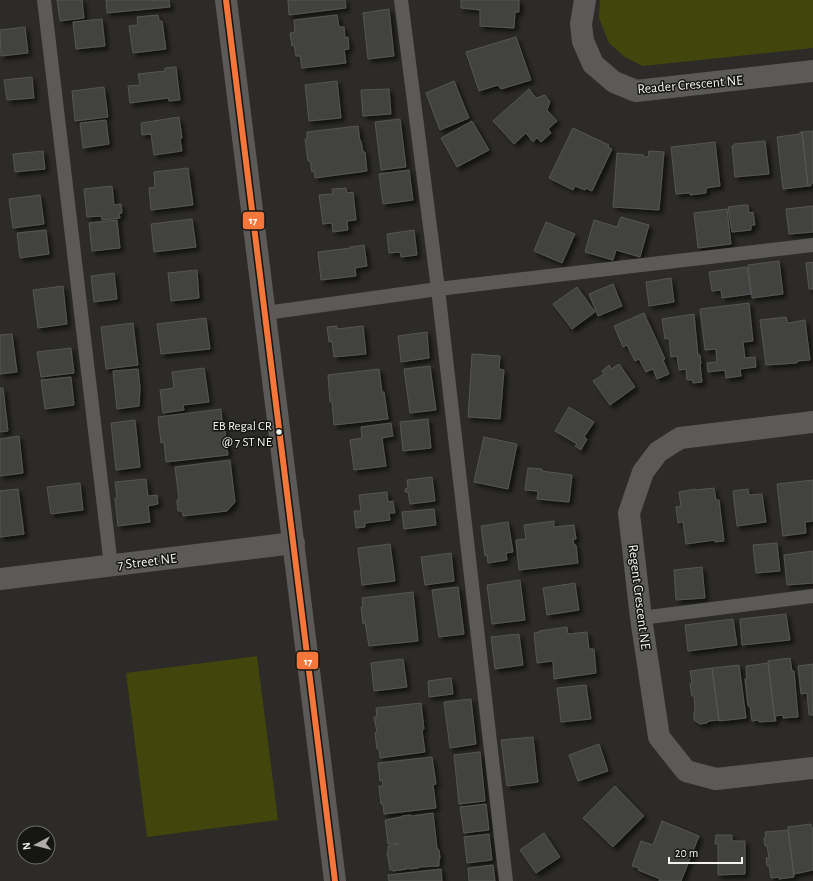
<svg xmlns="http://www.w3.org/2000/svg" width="813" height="881" font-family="'Alegreya Sans',sans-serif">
	<defs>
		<filter id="shadow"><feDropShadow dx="3.5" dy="3.5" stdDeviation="2" flood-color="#0009"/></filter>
	</defs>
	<rect width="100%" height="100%" fill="#2c2b27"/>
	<path fill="#42450c" d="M600,0H813V48L643,66L625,57L609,43L599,18Z
		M257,656L278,820L147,837L126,673Z"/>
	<path fill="#434241" stroke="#565554" filter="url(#shadow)" d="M57,0H82L84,18L60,21Z
		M106,0H169L170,7L107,13Z
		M288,0H345L346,8L289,15Z
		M461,0H519V12H515L514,28L480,26V10L461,8Z
		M389,9L394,56L368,59L363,13Z
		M158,15L159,21H162L166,49L133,53L129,26L138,25L137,17Z
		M337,15L339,27H344L345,38L348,37L349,49L344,50L346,63L302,68L300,56H296L294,45L292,46L290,33L295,32L294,20Z
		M102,19L105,46L76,49L73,22Z
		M25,27L28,53L1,56L0,30Z
		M516,37L531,80L501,89L498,85L479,91L466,52Z
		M176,67L180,100L169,101L168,98L130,103L128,86L140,85L138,74L165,71V68Z
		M32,77L34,98L7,100L4,80Z
		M337,81L341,118L309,121L305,85Z
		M454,81L469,118L440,130L426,93Z
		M104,87L108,117L75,121L72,91Z
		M389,89L391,114L363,116L361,90Z
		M529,89L536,98L545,95L550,102L547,110L557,121L548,129L551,133L541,142L537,138L533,142L526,133L514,144L493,121Z
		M179,117L182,138L180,139L182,151L154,155L151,134L142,135L141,123Z
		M400,119L406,167L381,170L375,122Z
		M106,120L109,144L83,148L80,123Z
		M472,121L489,150L457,167L441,138Z
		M358,126L360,141H361L363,152H365L367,171L315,178L314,171L312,172L310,161H308L305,139H307V132Z
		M573,128L609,145L608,147L612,149L592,191L586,188L585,190L575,186L573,190L549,178Z
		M813,131V183L811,184V186H808L802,132Z
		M800,132H802L808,186L783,189L777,137L800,134Z
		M765,141L769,174L735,177L732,146H734V144Z
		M715,142L720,186L706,188V193L690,195V193L676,194L671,147Z
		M43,151L45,169L15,172L13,154Z
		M649,151L664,152L659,210L613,207L617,153L644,155L643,157H648Z
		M188,168L193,205L151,210L149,188L155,187L154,172Z
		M409,170L413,200L383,204L379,174Z
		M112,186L114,205L121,204L122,213L119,214L120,218L102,220L101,216L87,217L84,189Z
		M346,188L347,193L353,192L356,220L347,221L348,230L333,232L332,223L323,224L319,195L333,194L332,189Z
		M40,195L44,224L13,228L9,199Z
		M744,205H748L749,213L753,212L755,225H751V230L732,232L728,207Z
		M813,206V232L789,234L786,209Z
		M727,209L731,244L698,248L694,213Z
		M621,217L649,225L640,257L616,250L613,260L585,252L594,220L617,227Z
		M192,219L196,247L154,252L151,224Z
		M117,220L120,248L92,251L89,223Z
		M546,222L575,234L562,263L534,251Z
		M46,230L49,254L20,258L17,233Z
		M414,230L417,255L401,257L400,252L389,253L387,234Z
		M364,245L367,266L355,268L356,276L321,280L318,252L351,248L350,247Z
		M779,261L783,294L752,298L748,265Z
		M813,262V289H809L806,263Z
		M747,267L751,294L722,298L721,290L712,291L709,272Z
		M197,270L199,298L171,301L168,273Z
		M114,273L117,299L94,302L91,276Z
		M671,278L674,302L649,306L646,282Z
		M613,284L622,306L598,316L589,294Z
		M63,286L67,324L38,328L33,290Z
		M577,287L595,312L572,329L553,304Z
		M749,303L753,341L743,342L745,358L755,357L756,367L740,369L741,376L726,378L725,370L708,372L707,363L717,362L716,349L705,350L700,309Z
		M644,313L665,359L663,360L669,374L657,379L653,369L646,372L639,359L635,361L627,345L623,347L614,326Z
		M694,314L698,355H700L701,364H700L702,382L693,383L692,380H687L686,369L679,370L677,356L671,357L669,338L665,339L662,319Z
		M786,317L788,323L805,320L810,360L797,361V363L766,365L760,320Z
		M206,318L210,349L161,354L157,324Z
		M133,323L138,365L106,369L101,327Z
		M337,326V329L363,326L366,354L334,357L332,341L329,342L327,327Z
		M427,332L429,358L401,362L398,336Z
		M12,334L17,372L0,374V335Z
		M71,348L74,373L41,377L37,352Z
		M472,354L500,356L499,369L504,370L500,419L468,417Z
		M619,364L635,387L610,405L593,381L604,374L602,371L609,365L611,369Z
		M430,366L436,410L410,413L404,369Z
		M204,368L209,402L183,405L184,410L163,413L160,390L174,388L172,372Z
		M138,369L140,388L139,406L117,409L113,371Z
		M379,369L382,392H384L388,419L334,425L332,402H330L328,375Z
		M71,377L74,405L45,409L41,380Z
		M0,388H3L8,431L0,432Z
		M569,407L594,422L584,437L587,439L581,450L575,446L577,444L555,431Z
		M221,409L223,429H220V431H225L228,455L166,462L164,442L161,443L158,417Z
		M428,419L431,448L403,451L400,422Z
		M135,420L140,467L116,470L111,423Z
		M391,423L393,436L382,438L386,466L354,470L350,440L362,438L361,427Z
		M19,436L23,473L0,476V439Z
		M484,437L517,444L508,489L474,482Z
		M230,460L235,502L227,511L183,516L182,511H178L177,502V500L179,499L175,467Z
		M528,468L542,469V471L572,475L569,502L537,499L538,491L525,490Z
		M432,477L435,501L410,504L408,492H405V489L408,488L407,480Z
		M146,479L148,496L157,495L158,504L148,506L150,522L118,526L115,498H117L115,482Z
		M813,480V521L805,522L806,533L783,536L777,484Z
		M80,483L83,510L51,514L47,487Z
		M714,488L716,500H719L724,541L715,542V540L686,544L683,522L678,523L676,507L681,506L679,492L695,489V490Z
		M18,489L24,534L0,537V491Z
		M748,489L749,495L762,494L766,522L737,526L733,491Z
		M387,492L388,502L393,501L395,513H389L390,520L365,523V527L356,528L354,511H361L359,495Z
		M434,509L436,525L404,529L402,512Z
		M554,521V527L574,525L576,539H573L574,545H576L578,563L519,570L516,540L526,539L524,525Z
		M508,522L513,552L506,553L507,560L488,563L487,555L485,556L481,526Z
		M777,543L780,571L756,573L753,545Z
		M390,544L395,581L362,585L358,548Z
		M813,551V583L787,585L784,555Z
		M451,553L454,581L425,585L421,557Z
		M702,567L705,598L676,600L674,570Z
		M520,580L525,620L492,624L487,585Z
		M575,583L579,610L547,615L543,588Z
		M458,587L464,634L439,637L432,590Z
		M413,592L418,641L369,646L365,623L363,624L361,607H363L362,598Z
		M786,614L790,640L742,645L740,619Z
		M733,619L737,645L688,651L685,625Z
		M567,627L568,634L587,632L589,649H594L596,673L554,679L553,661L537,663L534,633L539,632V631Z
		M519,634L523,665L495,669L491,637Z
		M790,658L792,671H794L798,717L783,718V715L775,716L776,721H775L768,661Z
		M403,659L407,687L374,691L371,663Z
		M768,663L775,721L759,722V720L752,721L750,706H748L745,679L747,678L746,666Z
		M813,664V715H809L807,693L801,694L798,666Z
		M739,665L746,718L719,721L712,668Z
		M712,668L719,720L709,721L707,723L700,724L694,720V713L695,710L694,696H692L690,684L692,683L690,671Z
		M451,678L453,694L429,697L428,681Z
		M586,685L591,719L561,722L557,688Z
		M471,699L476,744L450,748L444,702Z
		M421,703L424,729L422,730L425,752L380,758L379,749H377L375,733L377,732L374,717H377L376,708Z
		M533,737L538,782L507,786L501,740Z
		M599,744L608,771L578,781L569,755Z
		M480,752L485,801L459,804L454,755Z
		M432,757L436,784L433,785L436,808L384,814L383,804H381L379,786H383L382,780L380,781L378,763Z
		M615,786L644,816L613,847L583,818Z
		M486,804L489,830L464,833L460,807Z
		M433,813L437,848L439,850L440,858L439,861V866L419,867V868L409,869V868H407V869L393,871V870H390L387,852H388V846L399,844L398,843L388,844L385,820L401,817L402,818V816L411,815L412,816Z
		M662,821L699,836L681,881H659L660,879L638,870L639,868L632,866L641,841L653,845Z
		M811,824L812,828H813V870L794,874L788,827Z
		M788,830L794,877L779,879V877L771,878L769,866H767L766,858H769L767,846H765L764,838L766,837L765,832Z
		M544,833L560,857L536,873L520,850Z
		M489,834L492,860L467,863L464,837Z
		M716,835H732V841H745V874L718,875V844H715Z
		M493,865L495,881H469L468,868Z
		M441,869L442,881H389L388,875Z"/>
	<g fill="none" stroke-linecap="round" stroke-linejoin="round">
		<path stroke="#5b5a58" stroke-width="14" d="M44,0L111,566
			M401,0L438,289L506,881
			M266,313L438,289L813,245
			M641,618L813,596"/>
		<path stroke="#5b5a58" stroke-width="22" d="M585,0L581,24L583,41L593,64L614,82L636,91L813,71
			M813,422L680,438L658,452L643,472L629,513L641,618L659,737L686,771L716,779L813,768
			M0,579L294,543"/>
		<path stroke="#5b5a58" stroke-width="22" d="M226,0L335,881"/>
		<g stroke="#151511" stroke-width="9">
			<path id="bus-1" d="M226,0L335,881"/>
		</g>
		<use href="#bus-1" stroke="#f5763a" stroke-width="6"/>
	</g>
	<circle fill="#f3f2ed" stroke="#151511" stroke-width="1.5" cx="279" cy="432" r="3.5"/>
	<g text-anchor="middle" stroke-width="3" stroke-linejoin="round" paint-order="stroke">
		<g font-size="13" fill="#f3f2ed" stroke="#151511" text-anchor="end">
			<text x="272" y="430">EB Regal CR<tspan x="272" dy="16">@ 7 ST NE</tspan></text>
		</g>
		<g font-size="14" fill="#f3f2ed" stroke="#151511">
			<text transform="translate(690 84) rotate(-5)" y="5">Reader Crescent NE</text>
			<text transform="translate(147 561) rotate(-7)" y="5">7 Street NE</text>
			<text transform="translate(640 597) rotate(83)" y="5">Regent Crescent NE</text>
		</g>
	</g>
	<g stroke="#151511" stroke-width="1.5">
		<rect x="242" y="211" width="23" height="19" rx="4" fill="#f5763a"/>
		<rect x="296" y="651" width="23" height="19" rx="4" fill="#f5763a"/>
	</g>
	<g font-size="11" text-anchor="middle" font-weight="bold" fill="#fff">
		<text x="253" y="224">17</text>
		<text x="308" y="665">17</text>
	</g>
	<g transform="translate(36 845) rotate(263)"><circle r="19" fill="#151511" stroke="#6e6d69"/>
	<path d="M0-3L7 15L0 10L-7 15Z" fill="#adaca8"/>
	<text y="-6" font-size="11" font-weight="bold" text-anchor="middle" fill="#f3f2ed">N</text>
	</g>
	<path d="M669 857v6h73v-6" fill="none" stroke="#f3f2ed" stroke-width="2"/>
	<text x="675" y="857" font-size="12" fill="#f3f2ed" stroke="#151511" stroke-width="3" paint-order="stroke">20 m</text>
</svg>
